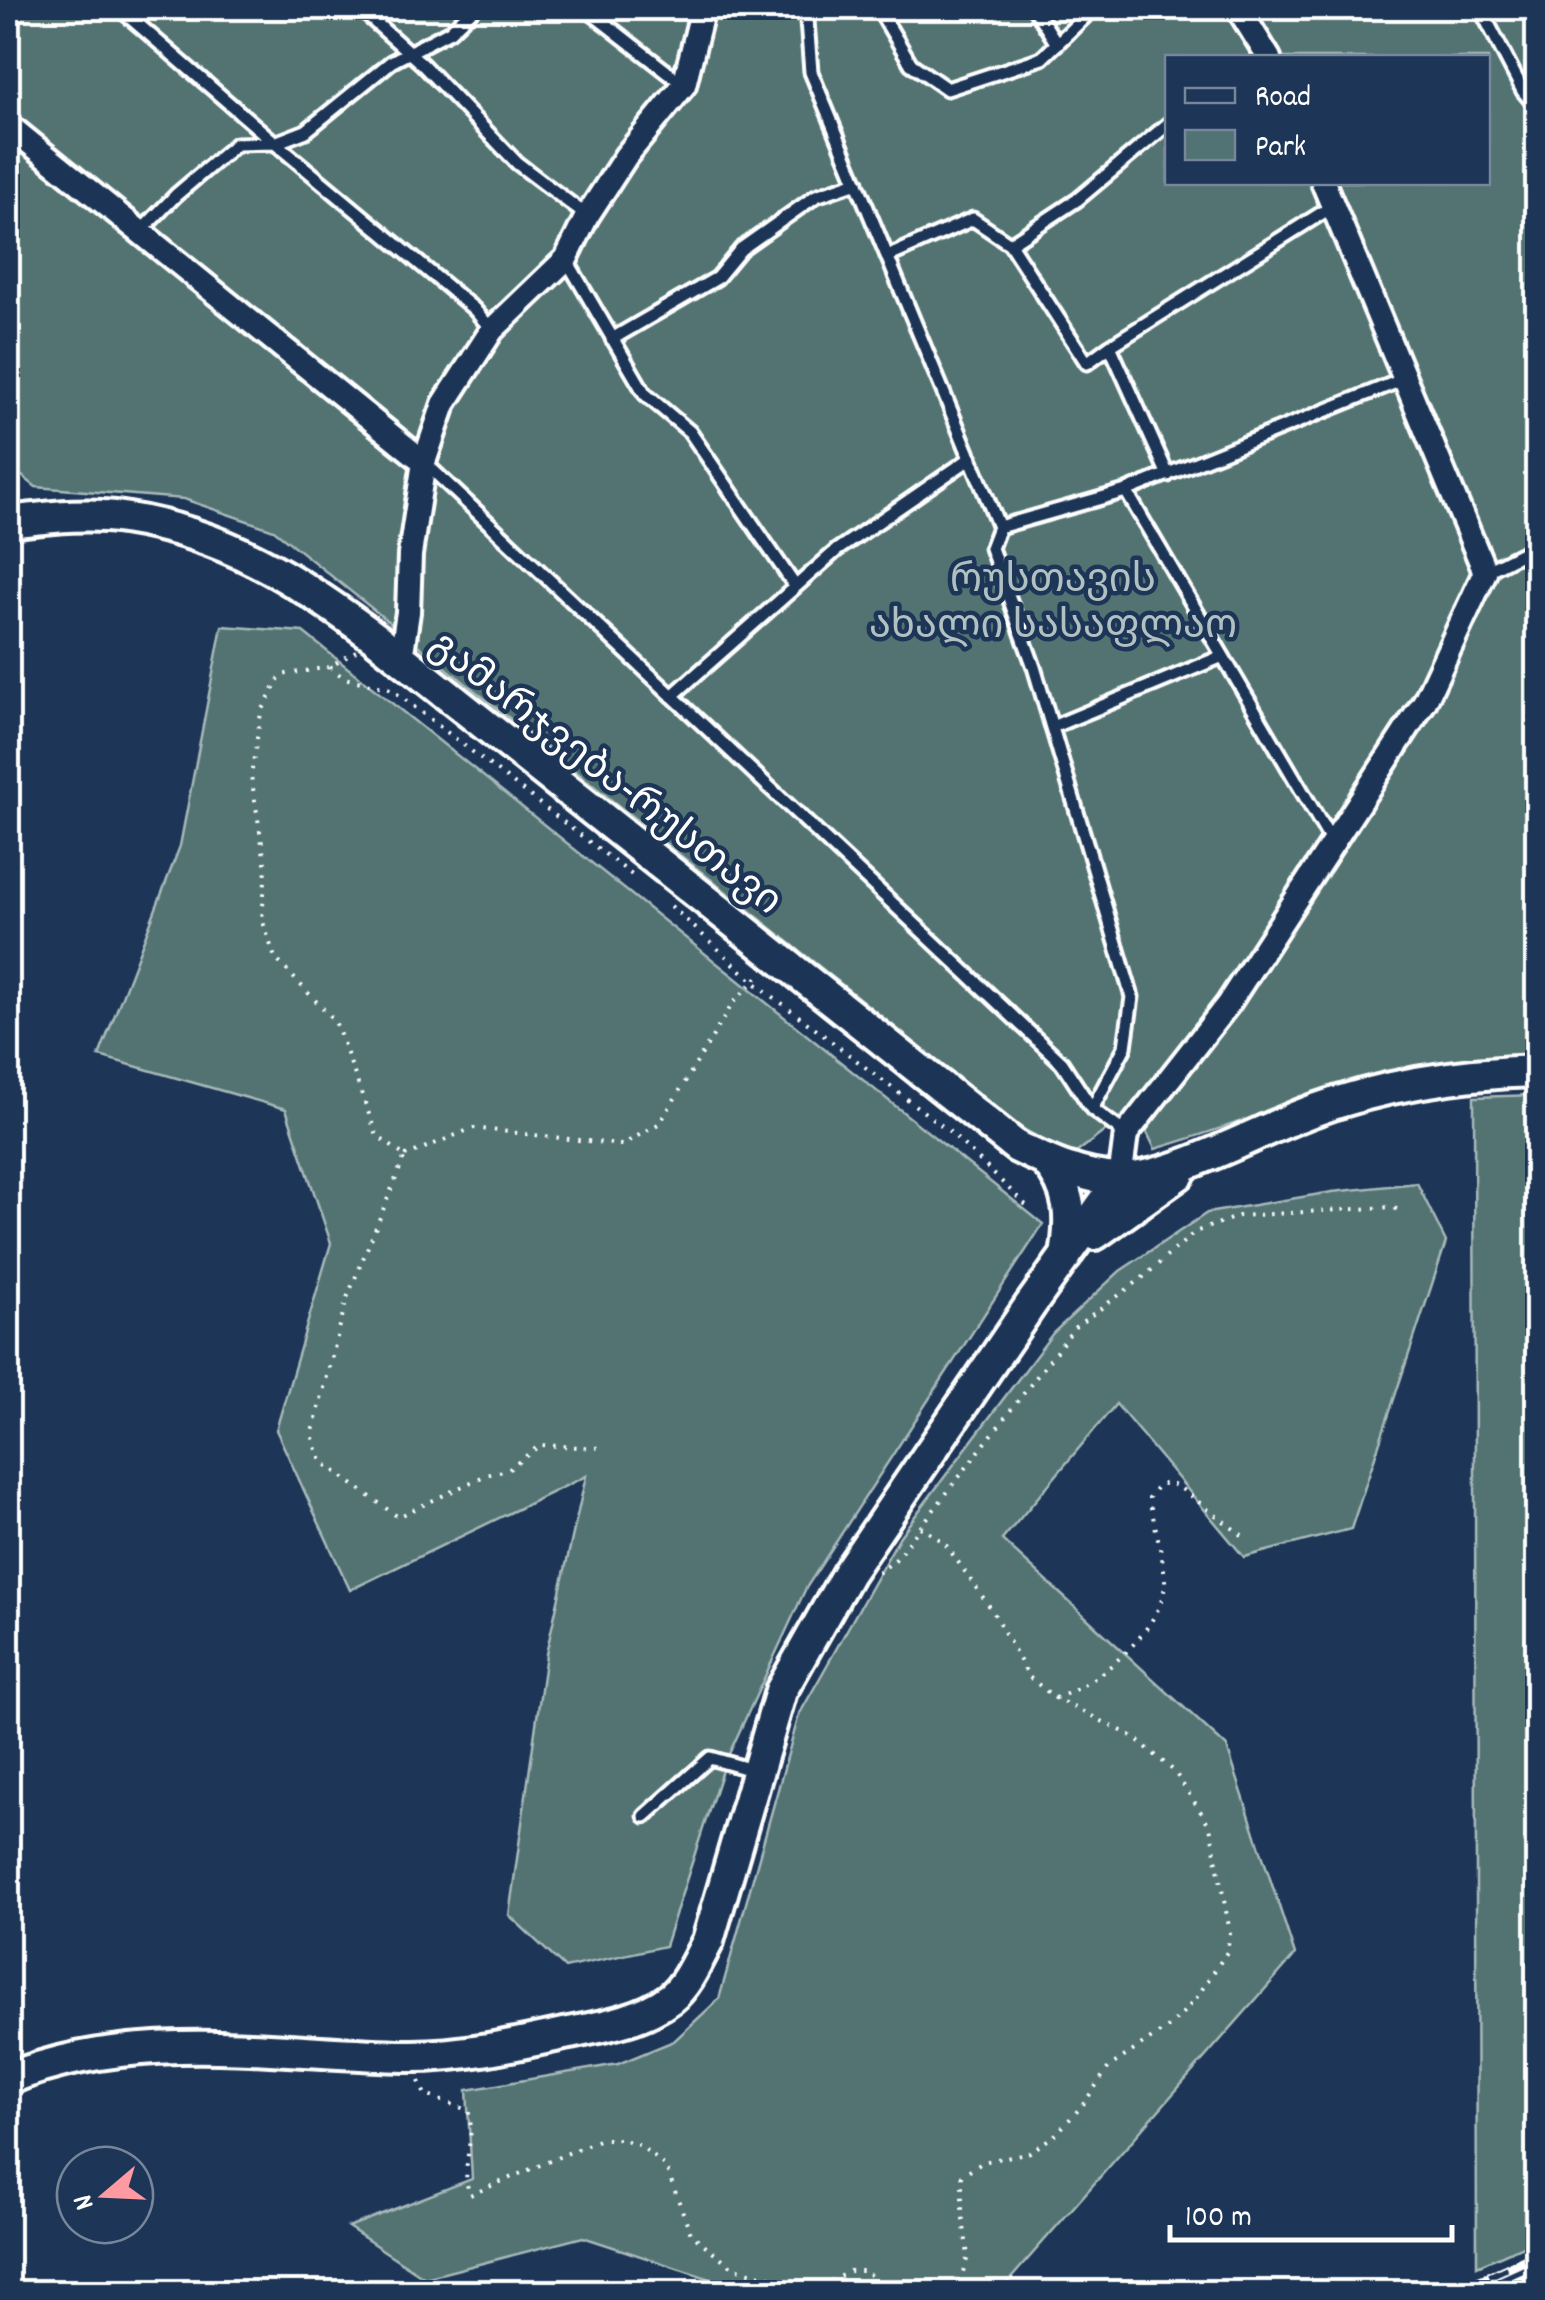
<svg xmlns="http://www.w3.org/2000/svg" width="1545" height="2300" font-family="Dekko,'Noto Sans Georgian',sans-serif">
	<rect width="100%" height="100%" fill="#1d3557"/>
	<filter id="ink" filterUnits="userSpaceOnUse"><feTurbulence type="fractalNoise" baseFrequency=".01" numOctaves="2"/><feDisplacementMap in="SourceGraphic" scale="20" xChannelSelector="R" yChannelSelector="G"/><feConvolveMatrix kernelMatrix="1 2 1 2 8 2 1 2 1" color-interpolation-filters="sRGB"/></filter>
	<g filter="url(#ink)">
		<path fill="#527373" stroke="#a8b9b9" stroke-width="2.5" fill-rule="evenodd" d="M8,8H1537V1057C1404,1051 1281,1113 1155,1149L1135,1108L1072,1156L1020,1127L274,530L184,499L36,487L8,465ZM1168,58H1488V182H1168Z
			M222,626L303,632L1043,1224L806,1588L723,1767L665,1946L565,1968L509,1915L546,1654L586,1476L350,1590L276,1430L331,1243L286,1109L99,1056L180,846Z
			M1538,1095L1537,2240L1477,2266L1474,1097Z
			M1417,1183L1446,1242L1351,1529L1244,1557L1116,1404L1002,1540L1227,1747L1295,1955L999,2292H750L583,2237L425,2278L348,2227L472,2179L467,2090L618,2064L674,2041L719,1999L799,1715L900,1536L1053,1333L1120,1271L1207,1213L1332,1192Z"/>
		<g fill="none" stroke-linecap="round" stroke-linejoin="round">
			<g stroke="#fff" stroke-width="19">
				<path id="service" d="M119,8L275,143L474,309L492,330
					M359,8L422,64L517,163L587,216
					M585,8L684,85
					M806,8L811,72L999,527L991,548L1034,667L1132,997L1125,1047L1092,1109
					M878,8L911,64L947,89L1042,58L1094,8
					M1034,8L1057,44
					M1480,8L1523,91L1538,109
					M140,232L176,195L236,144L275,143L306,131L391,62L450,31L474,8
					M1010,244L1077,200L1168,124
					M887,257L973,219L1010,244L1087,363L1110,346L1168,475
					M566,259L645,394L690,432L795,586
					M612,339L717,278L741,249L816,196L857,182
					M1110,346L1333,206
					M424,462L1062,1063L1092,1109L1126,1134
					M1126,491L1333,844
					M999,527L1126,491L1404,379
					M1485,572L1538,545
					M672,696L837,550L971,458
					M1052,727L1223,656
					M1536,1138L1538,1139
					M645,1816L710,1758L756,1771"/>
			</g>
			<g stroke="#fff" stroke-width="30">
				<path id="minor" d="M1238,8L1269,58
					M8,125L424,462
					M401,659L408,612L410,555L424,462L444,404L492,330L566,259L587,216L626,156L684,85L703,8
					M1120,1180L1126,1134L1228,1004L1425,701L1485,572L1323,182"/>
			</g>
			<g stroke="#fff" stroke-width="38">
				<path id="secondary" d="M8,522C45,518 85,512 123,518C227,534 294,578 377,639L1017,1147C1048,1162 1082,1178 1118,1179C1170,1181 1261,1129 1312,1111C1383,1085 1462,1073 1538,1071
					M1046,1161C1072,1190 1072,1219 1066,1256
					M1095,1234L1179,1174
					M8,2079C134,2027 274,2053 406,2056C458,2057 513,2045 564,2034C599,2027 641,2021 671,1998C688,1984 698,1959 708,1941L781,1691L848,1573L1031,1304L1120,1180"/>
			</g>
			<path stroke="#fff" stroke-width="4" stroke-dasharray="2.5 8" stroke-linecap="butt" d="M356,651L330,667L281,675L261,713L251,776L266,868L262,919L275,958L335,1021L377,1136L405,1156L347,1298L312,1435L321,1461L398,1517L486,1475L508,1470L540,1445L601,1448
				M330,667L344,678L391,689L636,878
				M671,906L754,982L950,1132L1027,1206
				M405,1156L473,1128L622,1145L660,1123L733,1003L762,973
				M920,1527L944,1542L992,1610L1029,1677L1055,1698L1134,1737L1174,1771L1210,1826L1230,1932L1227,1952L1195,2000L1170,2026L1109,2067L1082,2106L1055,2135L1030,2152L983,2162L962,2176V2211L968,2256L962,2275L951,2292
				M878,1573L895,1560L1075,1327L1140,1280L1195,1232L1239,1216L1391,1207L1402,1211
				M1055,1698C1096,1686 1162,1630 1165,1584C1166,1567 1153,1519 1149,1498L1158,1485L1168,1483L1179,1487L1247,1539
				M419,2081L425,2095L468,2110C477,2138 459,2167 470,2195L601,2139H621L641,2146L666,2167L691,2234L734,2268L800,2285L829,2282L850,2271H865L891,2292"/>
			<use href="#service" stroke="#1d3557" stroke-width="11"/>
			<use href="#minor" stroke="#1d3557" stroke-width="22"/>
			<use href="#secondary" stroke="#1d3557" stroke-width="30"/>
			<g stroke="#fff" stroke-width="10">
				<path id="rail" d="M1455,2292L1538,2254
					M1493,2292L1538,2272"/>
			</g>
			<use href="#rail" stroke="#1d3557" stroke-width="6" stroke-dasharray="19" stroke-linecap="butt"/>
		</g>
	</g>
	<g text-anchor="middle" stroke-width="9" stroke-linejoin="round" paint-order="stroke">
		<g font-size="40" fill="#b1c0c0" stroke="#1d3557">
			<text x="1053" y="591">რუსთავის<tspan x="1053" dy="46">ახალი სასაფლაო</tspan></text>
		</g>
		<g font-size="40" fill="#fff" stroke="#1d3557">
			<text transform="translate(607 771) rotate(38)" y="14">გამარჯვება-რუსთავი</text>
		</g>
	</g>
	<rect width="1545" height="2300" fill="none" stroke="#1d3557" stroke-width="40"/>
	<rect x="20" y="20" width="1505" height="2260" fill="none" stroke="#fff" stroke-width="4" filter="url(#ink)"/>
	<rect x="1165" y="55" width="325" height="130" fill="#1d3557" stroke="#77869a" stroke-width="2.5"/>
	<rect x="1185" y="88" width="50" height="15" fill="#1d3557" stroke="#77869a" stroke-width="2.5"/>
	<text x="1255" y="105" font-size="30" fill="#ffffff">Road</text>
	<rect x="1185" y="130" width="50" height="30" fill="#527373" stroke="#77869a" stroke-width="2.5"/>
	<text x="1255" y="155" font-size="30" fill="#ffffff">Park</text>
	<g transform="translate(105 2195) rotate(251)"><circle r="48" fill="#1d3557" stroke="#77869a" stroke-width="2.5"/>
	<path d="M0-8L18 38L0 25L-18 38Z" fill="#ff9aa2"/>
	<text y="-15" font-size="28" font-weight="bold" text-anchor="middle" fill="#ffffff">N</text>
	</g>
	<path d="M1170 2225v15h282v-15" fill="none" stroke="#ffffff" stroke-width="5"/>
	<text x="1185" y="2225" font-size="30" fill="#ffffff" stroke="#1d3557" stroke-width="8" paint-order="stroke">100 m</text>
</svg>
